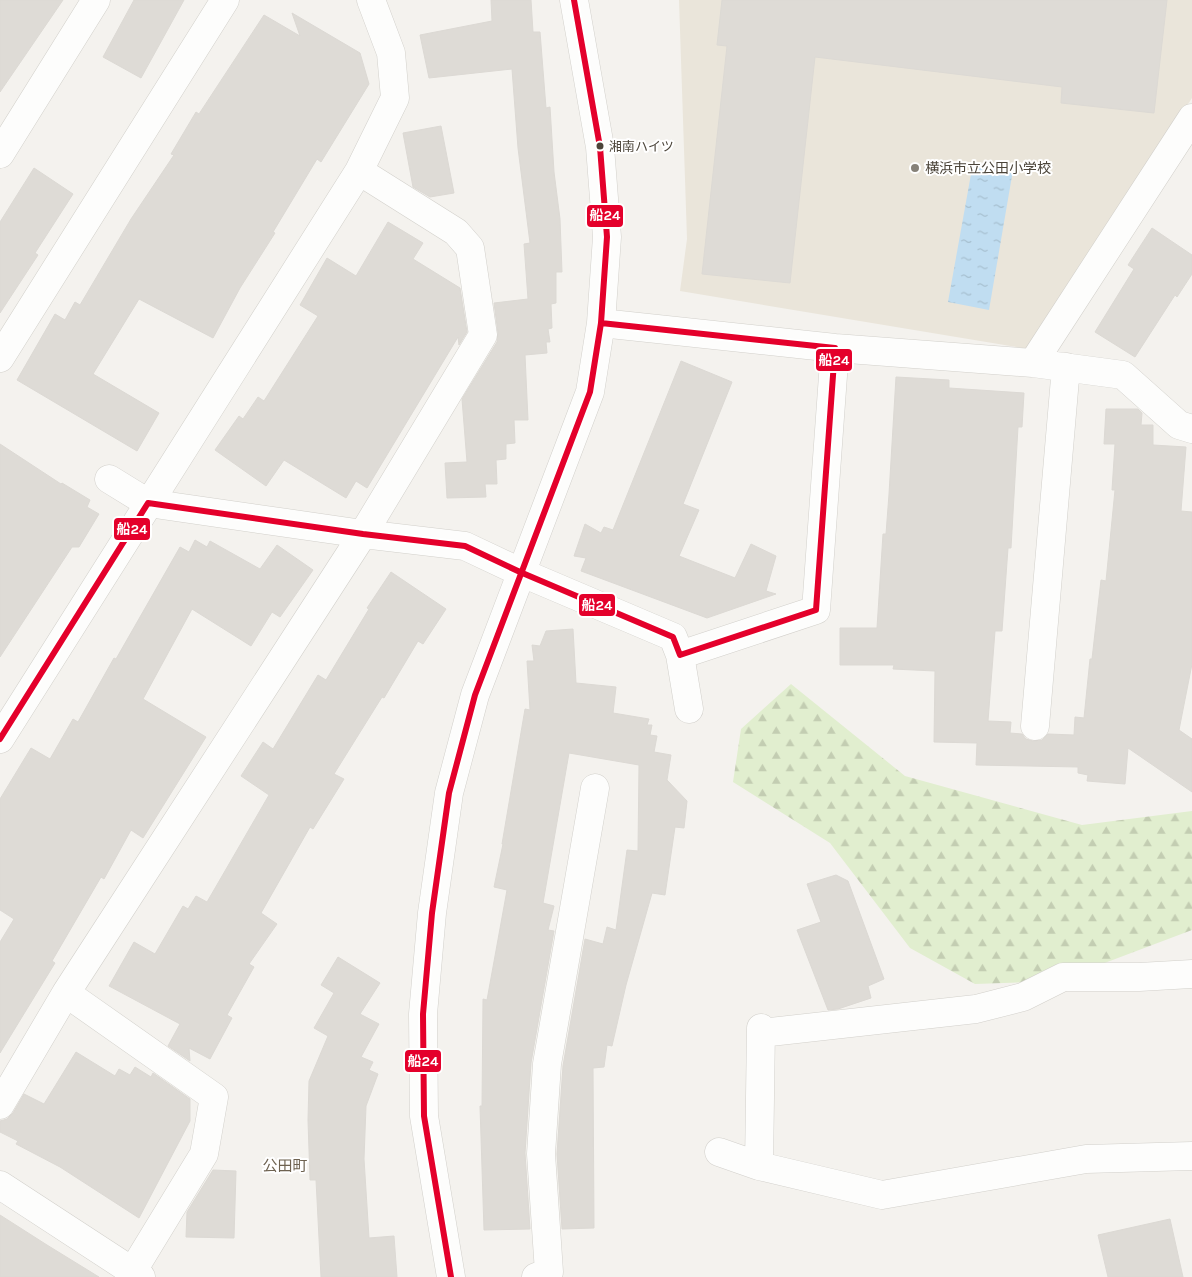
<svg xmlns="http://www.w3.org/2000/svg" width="1192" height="1277" font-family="Karla,'Noto Sans JP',sans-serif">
	<defs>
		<pattern id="forest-firs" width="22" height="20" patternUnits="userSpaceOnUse" patternTransform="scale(1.25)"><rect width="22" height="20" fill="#e1eecf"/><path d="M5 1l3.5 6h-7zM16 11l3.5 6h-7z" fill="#c3cdb2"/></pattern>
		<pattern id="water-ripples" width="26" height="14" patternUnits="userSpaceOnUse" patternTransform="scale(1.25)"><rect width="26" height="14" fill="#c0ddf1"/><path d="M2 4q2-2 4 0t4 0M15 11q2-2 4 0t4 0" fill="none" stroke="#a6bfcf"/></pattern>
	</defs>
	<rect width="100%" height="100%" fill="#f4f2ee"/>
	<path fill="#eae5da" d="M679,0H1192V98L1028,349L680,291L687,239Z"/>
	<path fill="url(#forest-firs)" d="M791,684L905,776L1082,825L1192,811V930L1057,981L975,984L910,948L830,843L733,782L741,729Z"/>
	<path fill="url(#water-ripples)" d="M973,163L1013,170L989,310L948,302Z"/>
	<path fill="#dedbd6" stroke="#dcd9d4" d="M0,0H63L0,92Z
		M134,0H184L141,78L103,57Z
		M491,0H531L533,32H540L546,108L550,107L554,172L560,219L562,272H556V303L551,304L552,328L548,329L550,342H546L547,353L525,355L528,420H514L515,443L506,444V459L496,460L497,484H485L486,497L447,498L445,463L467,462L462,399L497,342L498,333L494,303L528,299L524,244L530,243L518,148L512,69L429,78L420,35L492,21Z
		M722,0H1167L1154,113L1061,103L1062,87L815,57L790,283L702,274L727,46L717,45Z
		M292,13L360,53L369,84L321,162L317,159L273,232L275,233L240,288L213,338L139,299L93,374L159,413L137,451L17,380L55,314L65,320L75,302L80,305L131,219L174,155L171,154L196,112L199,114L264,15L300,36Z
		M441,126L454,193L430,197L413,187L403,133Z
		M34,168L73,194L35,253L38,255L0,313V222Z
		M388,222L423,243L413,259L460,288L467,332L459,345L458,337L367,488L356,481L346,498L284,460L266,486L215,450L239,416L243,419L258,397L264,401L318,316L300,305L327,258L356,276Z
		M1152,228L1192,255V274L1177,297L1175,295L1135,357L1095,332L1134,269L1128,265Z
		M681,361L732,382L683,504L699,510L679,556L735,578L751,544L776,556L766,591L776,594L707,618L581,571L586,558L574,556L585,524L601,533L604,527L613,530Z
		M896,377L949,380V388L1024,393L1022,427H1018L1011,548H1008L1002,631H995L988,721L1011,722L1010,733L1022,734L1026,739L1033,741L1042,740L1048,734L1074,735L1075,717L1084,718L1090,659H1092L1101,580L1106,581L1115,490H1112L1115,444H1104L1106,409H1138L1142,413L1141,425H1153V445L1186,447L1181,511L1192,512V664L1179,730L1192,739V792L1128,748L1125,784L1087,781L1088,775L1078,773V767L976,765L977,743L934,742L935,671L893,669L894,665H840V628H877L883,534H886L889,494Z
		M0,444L61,484L62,483L90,500L87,507L99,514L79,547H72L0,657Z
		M195,540L207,547L210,541L260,569L277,545L313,570L280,617L272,612L251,646L192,609L143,699L206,737L143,838L131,830L104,879L101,877L52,961L55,963L0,1053V942L14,919L0,910V799L31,748L50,759L73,719L78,722L114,658L116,659L180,547L189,552Z
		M391,572L446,609L423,644L418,641L384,698L382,697L334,774L344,779L313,829L310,827L261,913L277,924L249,964L254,967L227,1015L232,1018L210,1059L189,1048L190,1061L168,1046L180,1024L109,986L134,942L155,954L183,906L188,909L196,896L207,902L269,795L241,776L263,742L273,749L318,675L326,680L369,609L367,608Z
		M573,629L576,683L616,687L613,713L649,719L647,725H652L650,735L657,736L654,752L671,755L667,780L687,801L684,828L675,827L665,895L652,893L626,985L612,1046L607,1045L604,1067L593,1068L594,1228L562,1229L557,1154L563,1066L585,939L603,944L607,927L616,930L627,850L638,851L639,765L569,753L543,903L554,906L548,930L554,931L531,1063L525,1153L530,1229L484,1230L480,1106H482L483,999L487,1000L507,890L494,887L503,844H502L525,709L530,710L527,661H534L532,645L540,646L546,631Z
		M836,875L848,881L884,979L868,986L871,998L838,1009L828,1010L797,930L821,922L807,884Z
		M338,957L380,983L360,1014L379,1024L361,1057L373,1062L369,1070L378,1074L366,1106L364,1159L369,1238L394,1236L397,1277H321L316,1180H310L308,1120L309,1081L328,1036L314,1028L334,993L321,985Z
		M76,1052L115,1076L119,1069L130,1075L135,1067L151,1077L153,1073L190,1099V1121L139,1218L60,1167L16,1144L18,1141L0,1132V1121L7,1119L13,1113L24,1094L44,1104Z
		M213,1170L236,1171L234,1238L186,1237L187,1212Z
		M0,1215L47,1245L99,1277H0Z
		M1170,1219L1183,1277H1108L1098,1235Z"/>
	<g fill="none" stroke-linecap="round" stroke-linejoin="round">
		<g stroke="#d2d0cb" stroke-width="29">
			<path id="minor" d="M0,154L96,0
				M601,323L835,348L1033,363L1123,375L1179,425L1192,429
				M0,358L225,0
				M1033,363L1192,118
				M109,479L148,503L363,534L465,546L520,572L673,637L680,655L816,610L835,348
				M680,655L689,709
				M1035,726L1066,367
				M0,739L359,171L395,98L391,53L371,0
				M66,993L214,1097L204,1154L129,1277
				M761,1033L976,1009L1023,997L1063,977H1139L1192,974
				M0,1105L66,993L363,534L483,335L470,248L456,232L359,171
				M719,1152L759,1166L882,1195L1086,1159L1192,1156
				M759,1166L761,1028
				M0,1185L141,1277
				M451,1277L424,1116L423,1014L432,913L449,793L475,695L590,392L601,323L607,237L600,147L574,0
				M536,1277L549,1272L541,1154L547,1064L595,788"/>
		</g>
		<use href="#minor" stroke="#fdfdfc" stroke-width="28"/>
		<g stroke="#fff" stroke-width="10">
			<path id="bus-1" d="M0,739L148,503L363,534L465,546L520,572L673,637L680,655L816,610L835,348L601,323
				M451,1277L424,1116L423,1014L432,913L449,793L475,695L590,392L601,323L607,237L600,147L574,0"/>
		</g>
		<use href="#bus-1" stroke="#e4002b" stroke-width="6"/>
	</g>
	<circle fill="#4b4439" stroke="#fff" stroke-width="2" cx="600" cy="146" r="4.5"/>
	<circle fill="#868178" stroke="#fff" stroke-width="2" cx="915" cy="168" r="5"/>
	<g text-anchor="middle" stroke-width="4" stroke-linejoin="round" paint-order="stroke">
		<g font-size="13" fill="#4b4439" stroke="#fff" text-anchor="start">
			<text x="609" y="151">湘南ハイツ</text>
		</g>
		<g font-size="14" fill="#4b4439" stroke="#fff" text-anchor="start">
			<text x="925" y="173">横浜市立公田小学校</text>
		</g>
		<g font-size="15" fill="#6e6250" stroke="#fff">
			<text x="285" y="1171">公田町</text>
		</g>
	</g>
	<g stroke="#fff" stroke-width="2">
		<rect x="586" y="204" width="38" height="24" rx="5" fill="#e4002b"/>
		<rect x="815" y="348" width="38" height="24" rx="5" fill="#e4002b"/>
		<rect x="113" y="517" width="38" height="24" rx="5" fill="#e4002b"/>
		<rect x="578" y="593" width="38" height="24" rx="5" fill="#e4002b"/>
		<rect x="404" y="1049" width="38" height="24" rx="5" fill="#e4002b"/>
	</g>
	<g font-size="14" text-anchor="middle" font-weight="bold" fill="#fff">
		<text x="605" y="220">船24</text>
		<text x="834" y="365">船24</text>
		<text x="132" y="534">船24</text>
		<text x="597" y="610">船24</text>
		<text x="423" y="1066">船24</text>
	</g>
</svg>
